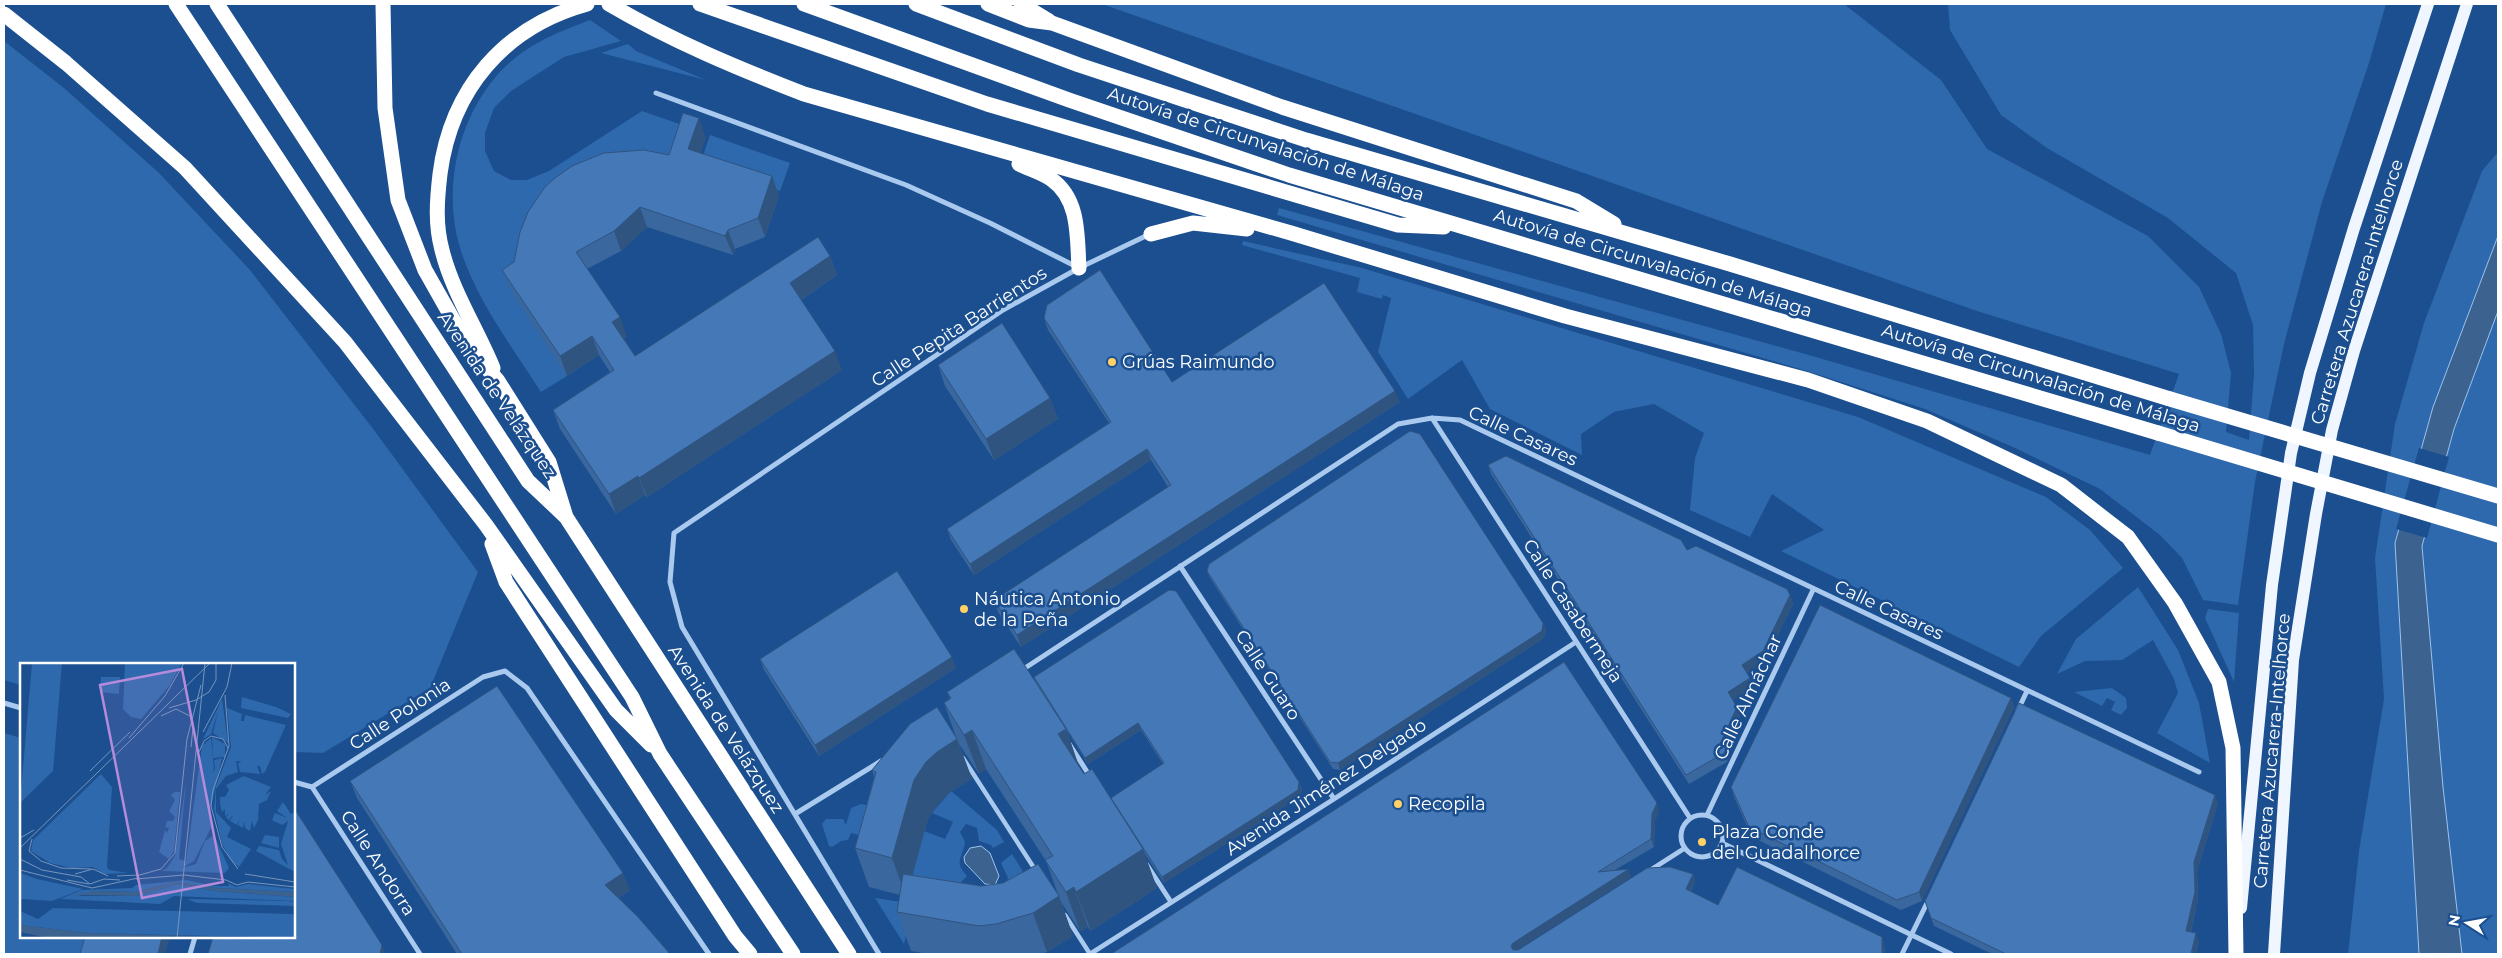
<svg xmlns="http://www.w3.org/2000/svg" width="2502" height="958" font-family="Montserrat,sans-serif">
	<rect width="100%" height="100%" fill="#1b4f8f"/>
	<path fill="#2e69ad" d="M1102,4H1844L1941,80L1987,149L2148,236L2199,287L2221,334L2231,373L2226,432L2249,440L2254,374L2253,325L2236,273L2168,218L2047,148L2001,115L1950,30L1948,4H2386L2369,63L2322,202L2284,344L2255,482L2238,605L2203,600L2182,558L2160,535L2100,489L2013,447L1925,409L1807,371L1277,215L1279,208L1809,355L2150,455L2179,374L1974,310Z
		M590,20L621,41L564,57L511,91L494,108L485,133V151L494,171L511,180H527L549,171L642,111L685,126L670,168L603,171L567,376L541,392C513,348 479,304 462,254C440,191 458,111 507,65C530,43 561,31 590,20Z
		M4,41L64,88L159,173L250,270L374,430L478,572L430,688L323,753L294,752V664H21V685L4,680Z
		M628,44L636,51L706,80L601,53Z
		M710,135L790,163L780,191L700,164Z
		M2498,152V236L2433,407L2395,543L2419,954H2348L2359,851L2384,699L2375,558L2395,424L2424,323L2482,171Z
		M1243,241L1362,268L1858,417L2046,497L2090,530L2123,568L2041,636L2019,667L1781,551L1824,530L1772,494L1750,537L1690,510L1695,458L1704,433L1654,404L1614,412L1581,434L1582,455L1490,409L1462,360L1408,399L1378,352L1391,298L1383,295L1382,299L1357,292L1360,278L1242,245Z
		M2498,311V954H2462L2443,787L2422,546L2454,429Z
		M2138,587L2178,650L2199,703L2210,763L2157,733L2178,693L2174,679L2153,640L2122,660L2085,661L2057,674L2076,639Z
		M2208,609L2239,613L2234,682L2205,618Z
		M2112,688L2126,698L2127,708L2121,715L2111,710L2115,702L2107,698L2102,706L2074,692Z
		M4,733L21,738V937H92L88,954H4Z
		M951,791L997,830L1004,842L993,848L991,845L979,841L977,828L966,824L960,832L965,842C963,858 953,861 967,876L961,882L960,887L912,909L904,944L875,898L908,903L906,900L924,831L945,839L953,822L932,813Z
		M861,804L877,807L870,838L851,833L848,840L841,841L832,847L829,846L822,824L826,819H843L846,825L851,808Z
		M1012,854L1022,870L1032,915L1007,882L1008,878L1001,863Z"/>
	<path fill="#3c6290" stroke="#9cc4f0" d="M2498,236V311L2454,429L2422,546L2443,787L2462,954H2419L2395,543L2433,407Z
		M981,846L990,853L999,876L995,885L985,884L965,863L964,857L970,848Z"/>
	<path fill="#1b4f8f" d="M2419,448L2449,457L2427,538L2396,529Z"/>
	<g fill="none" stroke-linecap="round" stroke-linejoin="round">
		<path stroke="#a9c9ee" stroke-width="4.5" d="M963,758L1036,871
			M1065,915L1090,954"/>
		<path stroke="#a9c9ee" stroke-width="5" d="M656,93L906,185L990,223L1077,267
			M1432,418L1690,818
			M1180,566L1334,799
			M1022,670L1398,424L1432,418L1460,420L2199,772
			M4,703L21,708
			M2018,710L2027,691
			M1070,745L1091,778
			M294,782L312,787
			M312,787L483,677L505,671L527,688L709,954
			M312,787L420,954
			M795,814L881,761
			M1681 836a21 21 0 1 1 42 0a21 21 0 1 1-42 0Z
			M1707,815L1813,590
			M1722,843L1951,954
			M1147,865L1171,902
			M1649,871L1685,848
			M190,954L195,937
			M879,954L682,627L670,582L674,533L1003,310L1079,268L1150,234
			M1090,954L1334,799L1576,642
			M1902,954L1928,901"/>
		<path stroke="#f0f6ff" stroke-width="12" d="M2241,908L2272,585L2291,453L2310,373L2354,228L2428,4
			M2274,954L2293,660L2316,514L2332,430L2354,351L2467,4"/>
		<path stroke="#fff" stroke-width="15" d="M176,4L632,697L660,754L793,954
			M217,4L528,481L566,517L849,954
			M383,4L385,108L398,200L425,270L468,346L498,381L549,462L566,517
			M609,4C672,41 737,68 804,94L1291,233L1565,316L1808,380L1927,421L2061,485L2128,537L2175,603L2219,682L2233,748L2236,954
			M700,4L987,104L1398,225L1444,227
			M804,4L1069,100L1289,175L2158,433
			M916,4L1079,65L1306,140L1730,264L2170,399
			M988,4L1029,20L1052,23L1282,107L1576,201L1614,224
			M1021,4L1049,21
			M4,14L66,63L185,168L345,342L486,525L616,710L651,745
			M1019,164C1029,169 1042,173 1051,179C1080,199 1077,237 1079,268
			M1151,234L1193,223L1247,229
			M493,368C477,329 452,291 442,250C435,224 437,200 440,174C451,89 504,27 587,4
			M492,544L506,582L735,936L750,954"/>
		<path stroke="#fff" stroke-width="15" d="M2170,399L2498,496
			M2158,433L2498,535"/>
	</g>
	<path fill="#3a679d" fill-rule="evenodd" d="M706,138L700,153L772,176L779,196L765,237L735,249L733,255L647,227L621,251L587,269L627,337L624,339L635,356L830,256L837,275L801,300L842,370L647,497L645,495L616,514L560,429L553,410L610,372L599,355L567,376L510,289L502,270L669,155Z
		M1044,318L1172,382L1400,402L1021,647L998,612L994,600L1168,487L1151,460L974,575L951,540L947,529L1109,423L1048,330Z
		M938,365L1050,398L1058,419L994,460L945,386Z
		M1488,465L1687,550L1790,595L1793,604L1766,660L1747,673L1753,687L1733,700L1740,716L1726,746L1730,756L1727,762L1689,784L1491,474Z
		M1207,571L1543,623L1546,630L1544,638L1340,770L1333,769L1210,578Z
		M760,659L956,668L819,756L764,670Z
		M1034,677L1299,782L1302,789L1300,797L1164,883L1143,851L1157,888L1091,931L1088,927L1080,931L1061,902L1073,936L1047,952L1041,954H928L911,951L897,912L900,895L869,887L855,848L874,777L872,770L956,737L944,703L950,699L947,692L1035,682ZM1141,730L1163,764L1111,798L1112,802L1084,774L1079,767L1067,731L1088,764ZM959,744L979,774L986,769L1046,861L1058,894L981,886L912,875L928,819L940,802L952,791L972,779Z
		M2011,698L2014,707L1922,901L1901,910L1752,837L1734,797L1731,787Z
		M350,781L630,890L618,898L670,954H457L357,798Z
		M2218,804L2197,871L2198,900L2191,932L2199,942L2196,954H1992L1934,926L1925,901Z
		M1659,811L1655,821L1654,847L1615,870L1631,877L1516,950H1518L1693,874L1695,881L1691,892L1718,905L1882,937L1884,944L1885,954H1111Z"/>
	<path fill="#305480" d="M699,118L706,138L695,168L688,149Z
		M772,176L779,196L765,237L758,218Z
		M640,207L647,227L621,251L614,231Z
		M728,230L735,249L733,255L725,236Z
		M830,256L837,275L797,302L790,283Z
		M620,317L627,337L619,342L612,322Z
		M592,336L599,355L567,376L560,356Z
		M835,351L842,370L647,497L639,478Z
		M1395,391L1400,402L1021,647L1017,635Z
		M1050,398L1058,419L994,460L986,439Z
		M1147,449L1151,460L974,575L970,564Z
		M638,476L645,495L616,514L609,494Z
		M1790,595L1793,604L1766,660L1746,674L1742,665Z
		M1543,623L1546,630L1544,638L1340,770L1338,763Z
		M952,657L956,668L819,756L815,745Z
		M1750,678L1753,687L1732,701L1728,692Z
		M2011,698L2014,707L1922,901L1919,892Z
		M1737,707L1740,716L1723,752L1720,744Z
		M1138,723L1141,730L1088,764L1085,758Z
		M1066,729L1080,769L1058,734Z
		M972,730L986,769L979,774L964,735Z
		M957,739L972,779L952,791L940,802L928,819L906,897L892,858L914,780L926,762L937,752Z
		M1727,747L1730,756L1727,762L1724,753Z
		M1299,782L1302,789L1300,797L1164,883L1162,877Z
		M2215,795L2218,804L2197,871L2198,900L2189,939L2186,931L2194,862Z
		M1657,803L1659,811L1655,821L1654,847L1651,839L1652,814Z
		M1143,849L1157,888L1091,931L1076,892Z
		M1629,869L1631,877L1516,950L1514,954L1511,946L1513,943Z
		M623,873L630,890L611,902L605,885Z
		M1693,874L1695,881L1688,897L1686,889Z
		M1074,887L1088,927L1080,931L1066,892Z
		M1059,896L1073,936L1047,952L1033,913Z
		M2196,933L2199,942L2196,954H2191Z
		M162,937H170L165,954H158Z
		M1882,937L1884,944L1885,954H1882Z
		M382,945L386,954H380Z"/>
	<path fill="#4478b7" stroke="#305480" d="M683,113L699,118L688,149L772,176L758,218L728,230L725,236L640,207L614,231L576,252L620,317L612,322L635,356L818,237L830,256L790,283L835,351L639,478L638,476L609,494L553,410L614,370L592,336L560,356L502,270L514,262L520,232L528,212L545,187L555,178L572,166L604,153L644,150L669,155Z
		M1100,270L1172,382L1324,283L1395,391L1017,635L994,600L1171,485L1147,449L970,564L947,529L1111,422L1044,318L1047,305Z
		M1002,323L1050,398L986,439L938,365Z
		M1410,431L1420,434L1543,623L1542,631L1338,763L1330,762L1207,571L1209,564Z
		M1506,456L1681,540L1687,550L1696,546L1787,589L1790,595L1763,651L1742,665L1750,678L1728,692L1737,707L1720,744L1727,747L1724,753L1686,775L1488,465Z
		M897,571L952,657L815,745L760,659Z
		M1169,590L1176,591L1299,782L1298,790L1162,877L1111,798L1164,763L1138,723L1085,758L1034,677Z
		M1820,605L2011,698L1919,892L1897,900L1749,827L1731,787Z
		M1014,649L1066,729L1058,734L1084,774L1092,769L1143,849L1076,892L1074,887L1066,892L1045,860L1053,856L972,730L964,735L944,703L951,698L947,692Z
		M1564,662L1657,803L1652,814L1651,839L1598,872L1629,869L1513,943L1511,946L1513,950H1518L1647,868L1670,867L1693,874L1686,889L1718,905L1737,867L1882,937V954H1111Z
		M497,686L623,873L605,885L638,917L670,954H462L350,781Z
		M2019,703L2215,795L2194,862L2195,892L2186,931L2196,933L2191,954H2006L1931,918L1925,901Z
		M937,707L957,739L937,752L926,762L914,780L892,858L855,848L876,772L872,770L910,724Z
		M294,808L382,945L380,954H208L213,937H294Z
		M1038,864L1059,896L1033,913L996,924L979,926L897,912L903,874L981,886L1003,883Z
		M85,937H162L158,954H80Z"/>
	<g fill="#ffd166" stroke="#1b4f8f" stroke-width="2">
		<circle cx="1112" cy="362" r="5"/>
		<circle cx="964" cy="609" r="5"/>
		<circle cx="1398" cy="804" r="5"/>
		<circle cx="1702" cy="842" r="5"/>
	</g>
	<g text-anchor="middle" stroke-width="5" stroke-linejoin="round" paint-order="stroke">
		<g font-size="18" fill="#fff" stroke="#1b4f8f">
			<text transform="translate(1266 144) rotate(18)" y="6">Autovía de Circunvalación de Málaga</text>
			<text transform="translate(1653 263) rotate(17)" y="6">Autovía de Circunvalación de Málaga</text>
			<text transform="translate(2357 292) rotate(-73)" y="6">Carretera Azucarera-Intelhorce</text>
			<text transform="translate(959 327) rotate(-33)" y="6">Calle Pepita Barrientos</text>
			<text transform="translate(2041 378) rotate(17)" y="6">Autovía de Circunvalación de Málaga</text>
			<text transform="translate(497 395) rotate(56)" y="6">Avenida de Velázquez</text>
			<text transform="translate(1523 436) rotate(25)" y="6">Calle Casares</text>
			<text transform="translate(1889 610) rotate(25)" y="6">Calle Casares</text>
			<text transform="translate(1573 611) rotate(57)" y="6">Calle Casabermeja</text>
			<text transform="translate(1268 675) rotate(57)" y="6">Calle Guaro</text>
			<text transform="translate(1748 697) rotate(-65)" y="6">Calle Almáchar</text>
			<text transform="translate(400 714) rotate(-33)" y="6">Calle Polonia</text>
			<text transform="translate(726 729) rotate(57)" y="6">Avenida de Velázquez</text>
			<text transform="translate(2272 751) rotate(-85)" y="6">Carretera Azucarera-Intelhorce</text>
			<text transform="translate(1326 787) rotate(-33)" y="6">Avenida Jiménez Delgado</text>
			<text transform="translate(378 863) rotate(57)" y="6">Calle Andorra</text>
		</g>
		<g font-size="18" fill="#fff" stroke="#1b4f8f" text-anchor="start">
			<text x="1122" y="368">Grúas Raimundo</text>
			<text x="974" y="605">Náutica Antonio<tspan x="974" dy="21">de la Peña</tspan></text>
			<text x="1408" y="810">Recopila</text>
			<text x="1712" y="838">Plaza Conde<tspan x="1712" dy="21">del Guadalhorce</tspan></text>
		</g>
	</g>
	<g transform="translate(20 663)">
		<rect width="275" height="275" fill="#1b4f8f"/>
		<path d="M12,0H42L33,108L0,140ZM105,0H162L150,22L121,56L111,54L103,46ZM81,14H100L99,31L80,29ZM222,34L256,44L271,51L268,55L221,45ZM202,36L208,80L193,70L198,48L191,71L183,76ZM207,45L222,51L221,58H224L225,52L266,62L245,109L242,111L240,103H237L240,111L220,109L218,100L222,99L216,98L218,109L206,113L196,126V149L211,165L207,174L231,186L219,204L212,199L202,181L194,146L196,123L211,84ZM192,74L205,81V94L193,95ZM191,75L194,106L192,111L195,106L194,97L202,95L190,148L192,163L174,198L162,205L176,201L185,178L194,172L209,205L205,210L141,208L147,205L155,193L166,118L159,196L166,198L182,83ZM81,111L92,124L87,204L89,207L108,210L84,211L73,204L52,205L30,200L11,188L13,177ZM224,113L251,124L245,132L251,128L247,137L239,141L238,157L234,165L232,158L230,168L225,165L224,158L223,165L218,162L220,155L217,162L210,158L213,152L209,157L206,154L209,151L205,153V146L202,149L200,141V134H205L209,127L206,122ZM155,129H160L154,188L149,196L139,189L145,167L147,170L149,165L145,164L147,158H153L155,154L149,148L155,137L151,132ZM263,139L271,151L275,149V209L236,188L239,183L259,187L262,196L268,202L261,181L268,158L262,162L252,157L255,150L267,155L257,148ZM245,172L259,174V185L241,180ZM0,210L17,216L63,226L32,238L1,236ZM166,217L194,223H209L208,220L216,224L228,221L275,226V229L197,225L156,219L116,229L74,228L59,233H117L156,221L196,228L275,234V238L154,233L140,241L40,236L62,227L112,225L116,222ZM167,236L268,238L275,239V243L177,240ZM33,245L272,251L275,252V275L68,270L0,262V248L18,256Z" fill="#2e69ad"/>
		<path d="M155,219L197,225L275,229V234L196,228L156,221L117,233L53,232L74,228L116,229ZM0,262L68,270L258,275H28L0,269Z" fill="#3c6290"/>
		<path fill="none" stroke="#7695bc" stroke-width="1" d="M205,32L209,83L193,127L191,143L202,184L218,206M149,45L176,37L189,29L196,17V0M141,53L156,46L170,53L173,65L171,84M183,69L207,24L212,0M109,75L145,33L164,0M179,89L184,78L191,73L203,76L208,85M70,108L110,69M0,175L14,167M12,176L9,188L21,198L41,205L71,206M0,185L190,0M0,196L22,207L61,214L70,221L84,216L100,217M0,207L72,225L118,215M55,211L73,206L88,213M225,211L275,219M97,213L118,212M116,213L141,206L155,190L167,76L181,22M116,216L164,212L206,217L217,222L228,219L275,224M47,217L69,221M157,275L185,0"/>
		<path fill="#b68bdc" fill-opacity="0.15" stroke="#b68bdc" stroke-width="2.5" d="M162,6L203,219L122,235L80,22Z"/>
		<rect width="275" height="275" fill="none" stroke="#fff" stroke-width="2.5"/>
	</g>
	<rect width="2502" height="958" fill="none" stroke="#ffffff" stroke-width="10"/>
	<g transform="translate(2467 923) rotate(281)" stroke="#1b4f8f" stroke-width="4" paint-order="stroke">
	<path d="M0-4L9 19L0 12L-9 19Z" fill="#ffffff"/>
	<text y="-8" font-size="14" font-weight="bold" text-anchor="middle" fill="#ffffff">N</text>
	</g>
</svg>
